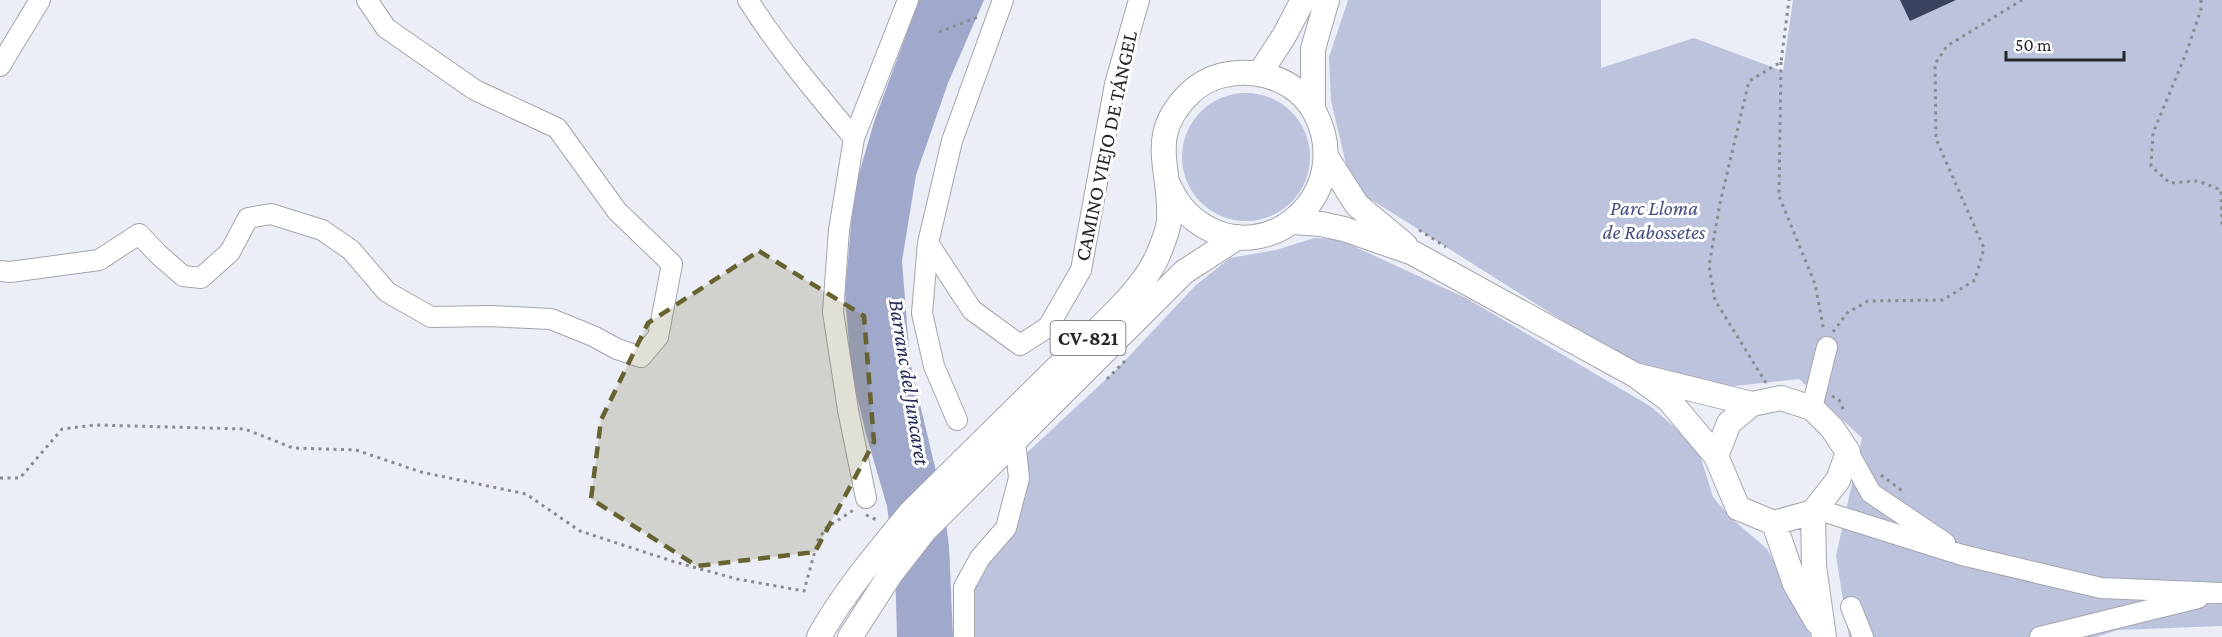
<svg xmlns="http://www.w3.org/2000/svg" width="2222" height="637" font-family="'Crimson Pro',serif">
	<rect width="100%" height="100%" fill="#ebeef6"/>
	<path fill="#bdc3dd" d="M1348,0H1601V68L1694,38L1783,71L1793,0H2222V626L2118,630L2096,637H1849L1836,556L1862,438L1799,379L1725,387L1643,366L1560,319L1364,195L1346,164L1331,101L1329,57Z
		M1182 157a64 64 0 1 1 128 0a64 64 0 1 1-128 0Z
		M1314,238L1338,239L1466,298L1650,406L1687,438L1700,455L1713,497L1730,517L1767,549L1789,588L1811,637H964V587L1006,528L1018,461L1117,369L1196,285L1230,258L1276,250Z"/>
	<path fill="#a0a8cc" d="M919,0H984L948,83L916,175L902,261L910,362L943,501L949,546L953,637H897L895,565L887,506L866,434L851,371L845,294L854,191L875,119Z"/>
	<path fill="#3b4260" d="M1900,0H1956L1910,21Z"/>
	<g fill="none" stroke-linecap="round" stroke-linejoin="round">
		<g stroke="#a3a5ad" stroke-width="22">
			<path id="minor" d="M748,0C779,49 817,94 854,138
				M0,66L40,0
				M928,243L972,310L1020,345L1048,327L1081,270L1115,84L1139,0
				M0,271L10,272L99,260L139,234L158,254L183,276L201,278L230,252L248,218L271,214L322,230L351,250L387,292L431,317L490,316L551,319L593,336L617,349L641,357L658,337L672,264L617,211L557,128L475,90L386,28L367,0
				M1812,408L1827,347
				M957,420L934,366L922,313L928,243L952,141L1003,0
				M1848,452L1871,493L1945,543
				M866,498L848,410L833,312L839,230L854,138L908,0
				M1816,509L1962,555L2101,588L2222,593
				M1851,607L1863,637
				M964,637V587L980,558L1006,528L1019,478L1015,441
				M2040,637L2198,598"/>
		</g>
		<g stroke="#a3a5ad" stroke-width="26">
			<path id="major" d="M1260,73L1284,36L1303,0
				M1313,109V49L1327,0
				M1327,158L1357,205L1405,245
				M1293,222L1321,224L1344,229L1413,253L1635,375L1668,399L1716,456L1738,508L1774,523L1813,512L1838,480L1848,452L1832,428L1812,408L1781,398L1752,404L1635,375
				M1716,456L1729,423L1752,404
				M1813,512L1814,566L1824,637
				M1774,523L1795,584L1817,622
				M819,637C841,596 881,548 911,512C960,463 1010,414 1060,365C1090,336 1142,293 1158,255C1162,245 1169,229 1169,219C1172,169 1145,136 1190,93C1224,60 1290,68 1314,111C1358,191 1267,275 1195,220C1181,210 1174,196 1167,182
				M850,637L890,575L925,530L1184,272L1238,237"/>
		</g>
		<path stroke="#8a8c92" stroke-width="3" stroke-dasharray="3 4.5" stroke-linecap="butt" d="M2201,0V9L2187,51L2153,133L2151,166L2170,183L2198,181L2221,190L2222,228
			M939,32L978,17
			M1781,62L1779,196L1815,284L1824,331
			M1419,230L1446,247
			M1833,332L1847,313L1868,301L1943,300L1975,280L1984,248L1936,139L1935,64L1947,46L2022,0
			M1107,379L1128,358
			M1766,383L1715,300L1709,266L1720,203L1749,81L1781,62L1789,0
			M1832,396L1839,400L1844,411
			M1881,475L1905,493
			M0,478H20L62,429L95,425L245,429L293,448L356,450L421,472L526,494L580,531L675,562L737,579L804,591L818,540L826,528L855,509
			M866,515L879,521"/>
		<use href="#minor" stroke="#fff" stroke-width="20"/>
		<use href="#major" stroke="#fff" stroke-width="24"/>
	</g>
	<path fill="#676330" fill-opacity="0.2" stroke="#676330" stroke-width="4.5" stroke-dasharray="12 8" stroke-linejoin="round" d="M759,251L864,316L874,442L815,552L697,566L591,499L601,420L648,323Z"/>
	<g text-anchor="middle" stroke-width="6" stroke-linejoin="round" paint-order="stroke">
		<rect fill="#fff" stroke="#67676a" stroke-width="1.5" x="1050.5" y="321" width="75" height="34" rx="4.5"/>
		<g font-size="20" font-weight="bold" fill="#26262a">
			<text x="1088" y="345">CV-821</text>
		</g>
		<g font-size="21" fill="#26262a" stroke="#fff">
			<text transform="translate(1106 146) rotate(-78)" y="7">CAMINO VIEJO DE TÁNGEL</text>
		</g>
		<g font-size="21" font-style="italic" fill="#454e80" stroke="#fff">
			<text x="1654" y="215">Parc Lloma<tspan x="1654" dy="24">de Rabossetes</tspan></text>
		</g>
		<g font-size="22" font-style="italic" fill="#242a58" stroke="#fff">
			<text transform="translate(910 382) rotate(81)" y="8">Barranc del Juncaret</text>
		</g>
	</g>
	<path d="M2006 51v9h118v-9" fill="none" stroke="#26262a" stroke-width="3"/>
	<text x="2015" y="51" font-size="18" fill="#26262a" stroke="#ffffff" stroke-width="4.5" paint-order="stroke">50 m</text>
</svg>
